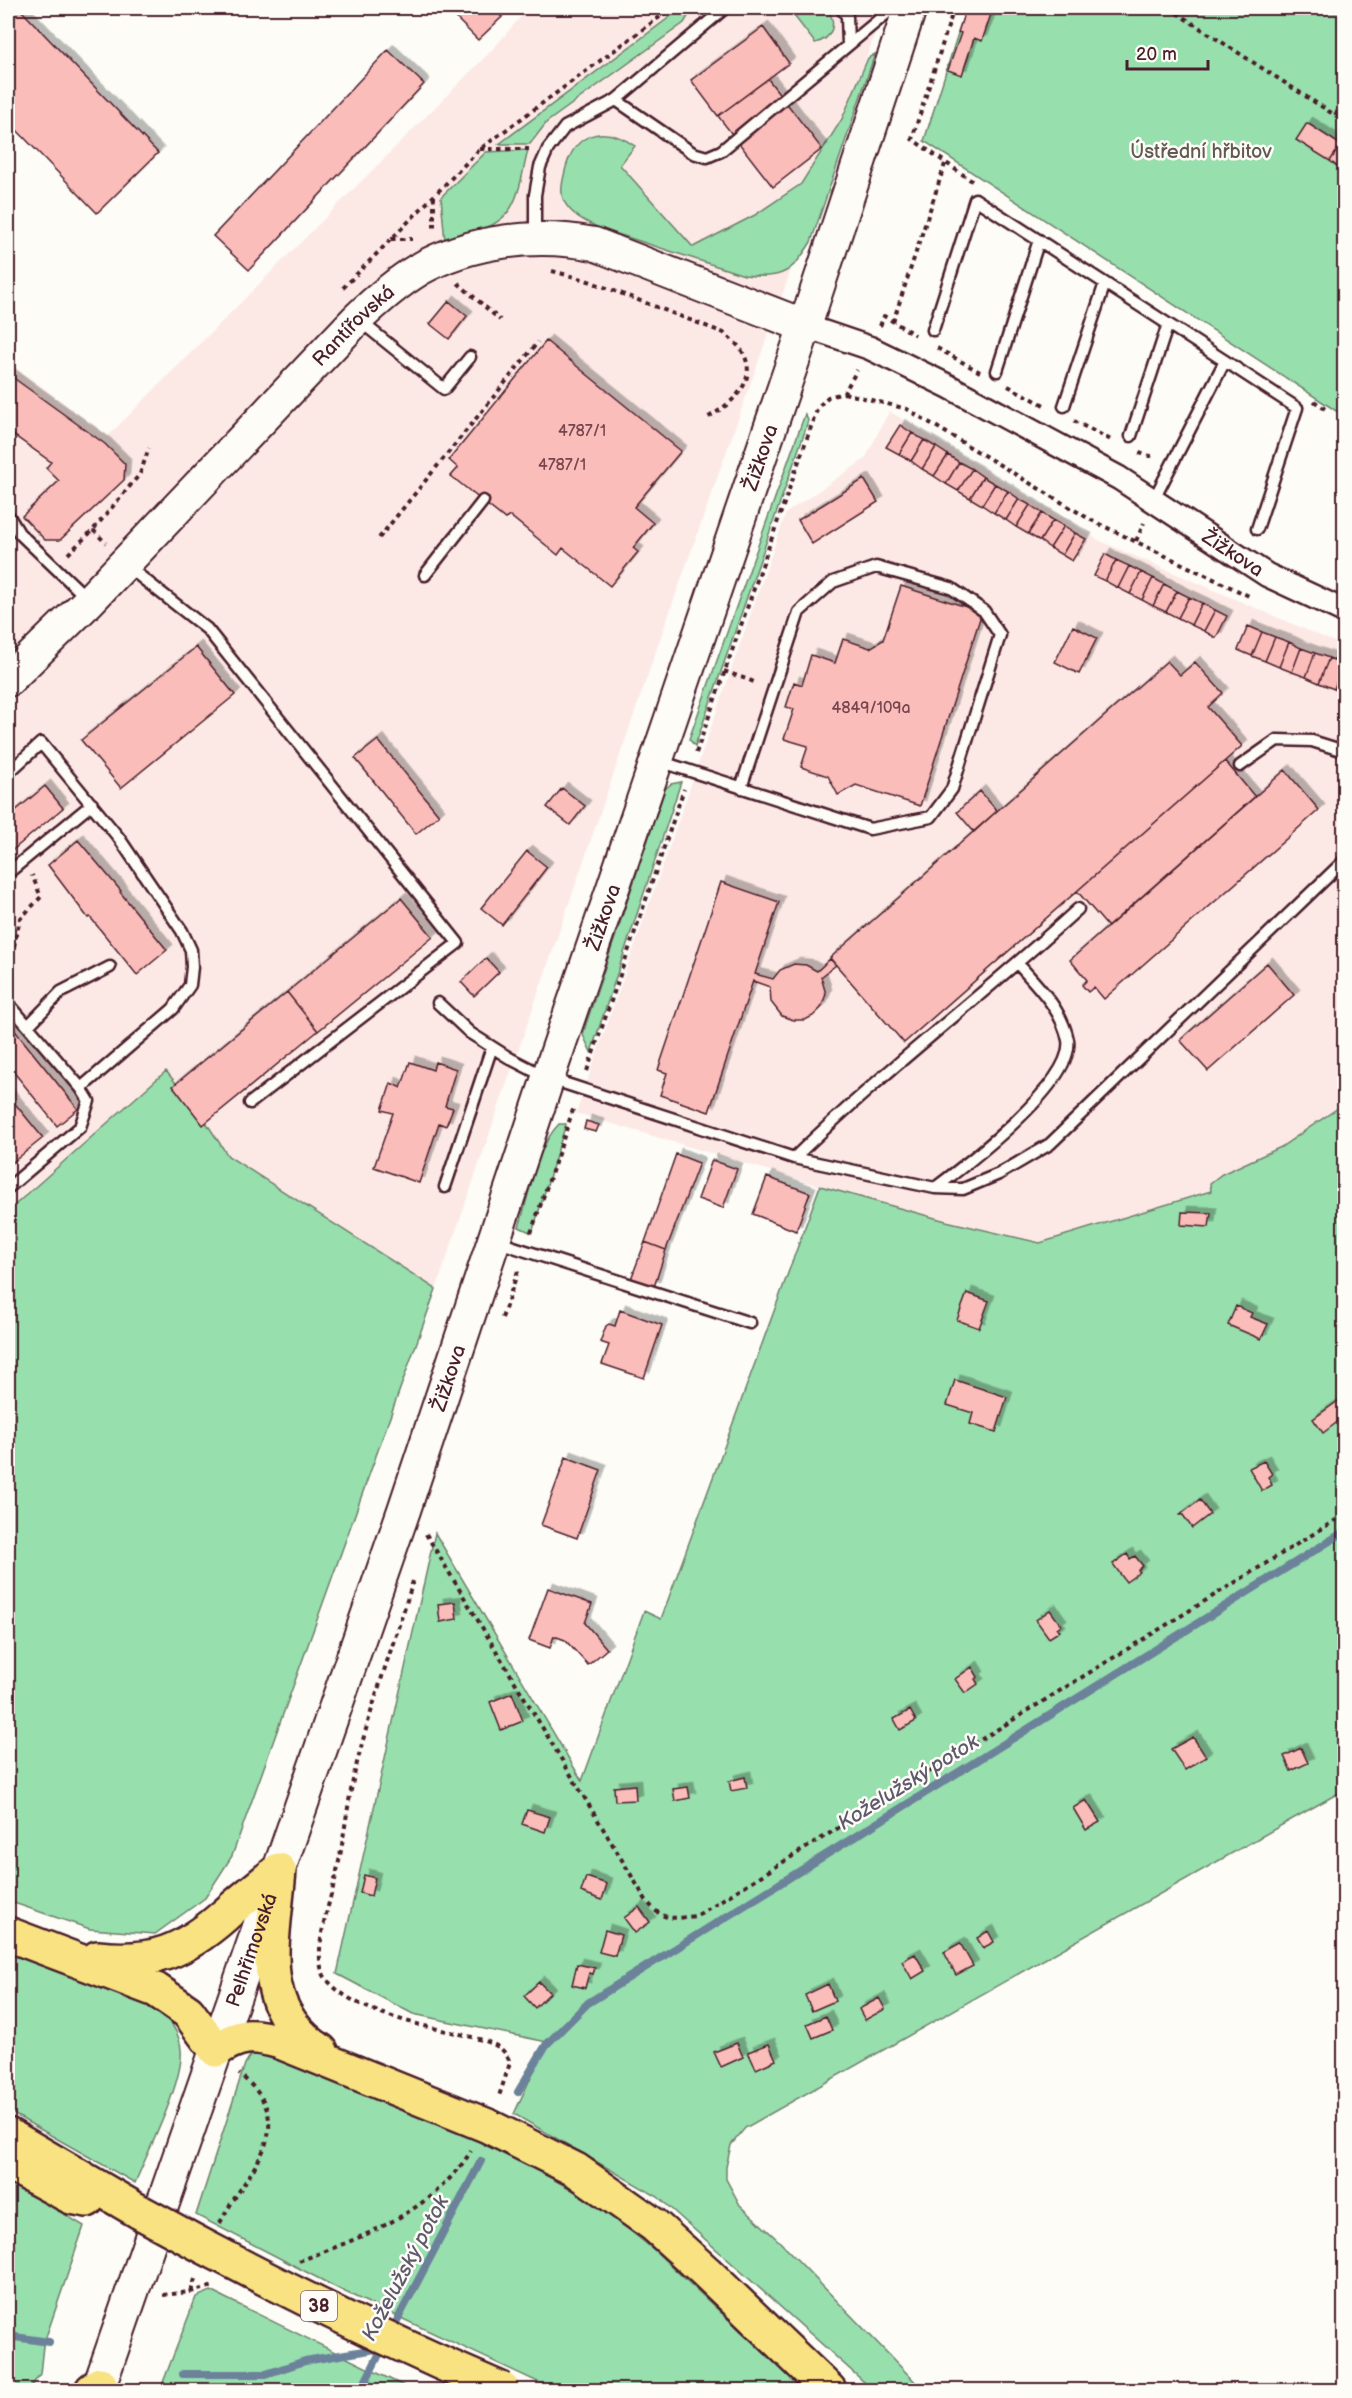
<svg xmlns="http://www.w3.org/2000/svg" width="1352" height="2398" font-family="'Balsamiq Sans',sans-serif">
	<defs>
		<filter id="shadow"><feDropShadow dx="5.5" dy="-5.5" stdDeviation="0" flood-color="#0004"/></filter>
	</defs>
	<rect width="100%" height="100%" fill="#fdfcf7"/>
	<filter id="ink" filterUnits="userSpaceOnUse"><feTurbulence type="fractalNoise" baseFrequency=".0167" numOctaves="2"/><feDisplacementMap in="SourceGraphic" scale="12" xChannelSelector="R" yChannelSelector="G"/><feConvolveMatrix kernelMatrix="1 2 1 2 8 2 1 2 1" color-interpolation-filters="sRGB"/></filter>
	<g filter="url(#ink)">
		<path fill="#fce9e5" d="M528,8H884L666,622L436,1289L228,1156L198,1110L166,1071L8,1211V362L108,436L493,49Z
			M889,411L1100,541L1344,646V1136L1316,1160L1031,1245L820,1186L576,1113L786,513L865,459Z"/>
		<path fill="#97dfad" stroke="#707f6c" stroke-width="1.5" d="M682,8H690V13L684,23L547,122L530,144H499Z
			M788,8H826C838,22 833,39 815,43Z
			M966,8H1344V416L924,141Z
			M875,54L811,242C791,274 782,279 744,275L599,228C586,222 569,214 563,199C560,190 563,180 565,171C574,132 603,124 635,146L620,165L693,247L755,215L801,184L842,119L868,58Z
			M528,150C523,169 520,197 508,212C494,230 465,235 445,242L441,197L486,152Z
			M805,414L808,420L805,431L695,746L689,739Z
			M681,782L591,1052L583,1035L586,1024L665,789L671,784Z
			M166,1071L198,1110L228,1156L436,1289L232,1856L205,1898L155,1934L90,1929L8,1901V1211Z
			M1344,1104V1790L745,2128L731,2145L726,2167V2179L740,2205L780,2242L923,2390H873L658,2197L514,2114L547,2042L413,2014L337,1974L435,1533L582,1781L644,1611L661,1619L820,1186L946,1221L1040,1243L1211,1191L1210,1183L1222,1174L1281,1147Z
			M559,1124H566L532,1233L519,1227C529,1196 536,1147 559,1124Z
			M8,1950L152,2004C167,2014 180,2032 181,2050C184,2081 148,2151 135,2183L8,2111Z
			M262,2052L485,2143L530,2166L597,2204L654,2250L804,2390H555L343,2291L196,2215L245,2064L250,2056Z
			M8,2180L84,2226L43,2346L40,2374L29,2390H8Z
			M211,2291L412,2390H160L196,2297Z"/>
		<g fill="none" stroke-linecap="round" stroke-linejoin="round">
			<path stroke="#6c829a" stroke-width="8" d="M518,2092L546,2045L588,2003L1344,1532
				M391,2332L481,2161
				M8,2336L49,2342
				M183,2374H266L305,2361L381,2348
				M361,2390L385,2343"/>
		</g>
		<path fill="#fabdba" stroke="#4a1f2b" stroke-width="1.5" filter="url(#shadow)" d="M8,8H19L158,153L97,213L10,123L8,125Z
			M446,8H492L502,17L478,40Z
			M966,8H993L982,41L974,38L962,75L948,70L961,33L958,32Z
			M763,27L789,63L718,116L691,80Z
			M388,50L424,84L249,270L213,236Z
			M768,79L822,149L773,187L718,116Z
			M1307,123L1341,145L1330,161L1296,140Z
			M1341,145L1344,147V171L1330,161Z
			M449,301L467,316L449,339L430,324Z
			M546,341L681,451L634,507L653,523L633,548L638,552L610,586L563,548L558,555L510,516L505,519L451,476L458,468L449,460Z
			M8,374L105,444L125,464L124,480L60,540H45L22,516L59,481L46,468L51,462L8,431Z
			M900,425L912,433L899,454L886,447Z
			M912,433L924,440L911,461L899,454Z
			M924,440L936,447L922,469L911,461Z
			M936,447L948,455L934,476L922,469Z
			M948,455L959,462L946,484L934,476Z
			M959,462L972,469L958,491L946,484Z
			M972,469L983,477L970,498L958,491Z
			M983,477L995,484L982,505L970,498Z
			M864,479L878,502L812,544L798,520Z
			M995,484L1008,491L994,513L982,505Z
			M1008,491L1019,499L1006,520L994,513Z
			M1019,499L1030,505L1016,527L1006,520Z
			M1030,505L1042,513L1028,534L1016,527Z
			M1042,513L1053,520L1040,541L1028,534Z
			M1053,520L1064,526L1050,548L1040,541Z
			M1064,526L1075,533L1062,555L1050,548Z
			M1075,533L1086,539L1072,561L1062,555Z
			M1105,554L1116,560L1105,581L1094,576Z
			M1116,560L1129,566L1118,588L1105,581Z
			M1129,566L1141,572L1130,594L1118,588Z
			M1141,572L1153,578L1142,600L1130,594Z
			M1153,578L1164,584L1153,606L1142,600Z
			M1164,584L1177,591L1166,612L1153,606Z
			M901,586L982,612L920,806L856,785L838,795L828,776L801,767L808,746L784,739L794,709L786,707L794,682L802,685L811,655L835,663L843,639L870,648L883,640Z
			M1177,591L1189,597L1178,618L1166,612Z
			M1189,597L1202,603L1191,625L1178,618Z
			M1202,603L1215,610L1204,631L1191,625Z
			M1215,610L1227,616L1216,638L1204,631Z
			M1073,626L1097,638L1079,674L1055,662Z
			M1248,626L1262,632L1252,656L1238,650Z
			M1262,632L1275,637L1265,661L1252,656Z
			M1275,637L1289,642L1279,667L1265,661Z
			M1289,642L1301,648L1292,672L1279,667Z
			M196,647L235,695L121,788L81,740Z
			M1301,648L1315,653L1306,677L1292,672Z
			M1315,653L1329,658L1319,683L1306,677Z
			M1329,658L1343,664L1334,689L1319,683Z
			M1167,661L1180,675L1195,662L1223,693L1208,707L1242,746L904,1043L830,958Z
			M1343,664L1344,665V693L1334,689Z
			M378,740L439,815L416,834L355,758Z
			M1225,761L1255,797L1108,927L1077,891Z
			M1285,770L1319,810L1104,999L1094,987L1088,992L1082,985L1087,980L1070,960Z
			M45,786L63,808L8,854V817Z
			M562,788L585,806L570,825L547,807Z
			M980,791L997,811L974,832L957,812Z
			M78,840L121,891L120,892L167,950L137,975L90,917L88,918L48,865Z
			M527,851L547,867L502,925L481,908Z
			M721,882L779,902L755,974L773,979L780,970L794,964L806,965L817,971L830,959L836,965L821,977L826,994L821,1008L813,1016L805,1020H793L782,1016L771,1002L770,987L753,981L709,1112L660,1095L667,1073L658,1070Z
			M401,898L433,937L318,1031L287,992Z
			M486,958L499,972L474,996L461,982Z
			M1267,963L1294,995L1208,1071L1180,1040Z
			M287,992L318,1031L203,1125L173,1086Z
			M8,1022L78,1109L57,1126L8,1065Z
			M410,1062L433,1070L435,1062L456,1069L445,1106L453,1108L446,1126L439,1123L419,1183L374,1167L393,1113L382,1110L391,1083L401,1088Z
			M8,1095L43,1138L8,1166Z
			M586,1121L599,1125L596,1132L584,1129Z
			M676,1154L699,1163L666,1250L645,1242Z
			M712,1160L737,1169L723,1208L698,1199Z
			M767,1177L810,1193L796,1231L753,1214Z
			M1182,1212L1211,1213L1209,1227L1181,1225Z
			M645,1242L666,1250L654,1287L631,1279Z
			M967,1293L989,1301L979,1328L957,1320Z
			M1236,1306L1252,1313L1250,1317L1268,1324L1261,1339L1228,1325Z
			M620,1310L662,1325L644,1378L602,1364L609,1345L600,1342L606,1326L609,1324L615,1326Z
			M955,1380L1007,1397L996,1432L970,1424L973,1413L947,1405Z
			M1338,1401L1344,1409V1417L1323,1433L1313,1419Z
			M566,1457L601,1470L577,1538L541,1525Z
			M1264,1461L1272,1474L1268,1477L1272,1485L1262,1491L1249,1468Z
			M1200,1500L1210,1514L1192,1528L1183,1515H1180Z
			M1127,1554L1130,1559L1135,1556L1143,1566L1138,1570L1140,1572L1126,1582L1113,1564Z
			M548,1588L592,1604L585,1623L607,1649L588,1665L565,1640L554,1636L550,1648L529,1640Z
			M455,1602L457,1619L440,1622L438,1604Z
			M1050,1610L1061,1625L1057,1628L1060,1631L1049,1638L1036,1620Z
			M972,1667L978,1677L975,1679L978,1684L965,1693L955,1679Z
			M512,1693L523,1721L501,1730L490,1702Z
			M910,1710L916,1721L900,1730L894,1719Z
			M1193,1737L1206,1757L1185,1770L1171,1749Z
			M1301,1748L1308,1763L1291,1771L1284,1756Z
			M745,1777L747,1788L731,1791L729,1781Z
			M635,1785L636,1800L615,1801L614,1787Z
			M688,1787L690,1798L675,1801L673,1789Z
			M1086,1800L1100,1822L1086,1830L1073,1808Z
			M527,1810L550,1817L545,1832L522,1824Z
			M364,1875L375,1878L371,1896L360,1893Z
			M586,1877L607,1884L602,1900L581,1892Z
			M639,1907L650,1922L635,1933L624,1918Z
			M605,1930L621,1935L615,1956L599,1952Z
			M988,1931L994,1942L983,1948L977,1938Z
			M960,1943L973,1966L956,1975L944,1952Z
			M915,1954L925,1971L912,1979L902,1961Z
			M577,1964L595,1968L593,1974L589,1973L585,1988L572,1985Z
			M539,1982L550,1993L535,2008L524,1996Z
			M828,1984L835,2001L812,2011L805,1995Z
			M879,1998L885,2009L865,2020L859,2009Z
			M826,2016L832,2030L813,2038L807,2024Z
			M737,2043L743,2057L721,2067L714,2052Z
			M769,2044L776,2060L756,2069L748,2052Z"/>
		<g fill="none" stroke-linecap="round" stroke-linejoin="round">
			<g stroke="#4a1f2b" stroke-width="15">
				<path id="lane" d="M841,8L847,16L848,45
					M616,100L693,153L707,157L721,151L893,8
					M535,235V195L540,167L548,149L565,127L616,100L725,8
					M360,321L444,389L470,357
					M933,330L975,199L1225,361
					M997,371L1039,240
					M1064,406L1105,283
					M1131,436L1168,324
					M1153,501L1225,361L1297,408L1257,529
					M8,515L19,533L87,598
					M127,566L207,629L458,943L250,1103
					M425,575L483,501
					M659,761L870,829L931,817L952,789L1000,635L984,611L951,588L876,567L833,582L799,612L741,788
					M1240,766L1277,740L1312,741L1344,751
					M8,773L41,743L119,838L182,931L191,950L192,967L190,985L173,1009L81,1088
					M8,873L92,804
					M8,1003L81,1088L89,1101L80,1127L8,1188
					M438,1003L470,1033L511,1059L548,1078L794,1158L935,1188L963,1189L999,1174L1050,1144L1344,861
					M28,1026L61,992L110,967
					M794,1158C884,1070 985,994 1078,909
					M445,1187L492,1047
					M935,1188C967,1164 1075,1082 1068,1040C1062,1010 1038,986 1018,964
					M495,1241L750,1323"/>
			</g>
			<g stroke="#4a1f2b" stroke-width="27">
				<g id="street">
					<path id="s1" d="M805,326L870,348L948,386L1119,478L1267,575L1344,611"/>
				</g>
			</g>
			<g stroke="#4a1f2b" stroke-width="36">
				<g id="secondary">
					<path id="s2" d="M8,680L89,601L357,319C376,301 395,284 418,270C470,240 537,233 594,244L805,326"/>
					<path id="s3" d="M98,2390L404,1510L548,1078L805,326L910,8"/>
				</g>
			</g>
			<g stroke="#4a1f2b" stroke-width="38">
				<path id="primary" d="M279,1870C274,1939 253,2007 321,2051
					M8,1934L156,1990L188,2012L216,2050C240,2034 252,2034 280,2042L488,2126L576,2170L654,2225L706,2272L829,2390
					M97,1958C153,1964 183,1952 225,1915C242,1899 261,1885 279,1870
					M8,2135L140,2212
					M8,2163L71,2197L87,2200
					M92,2390L100,2384"/>
			</g>
			<path stroke="#4a1f2b" stroke-width="4" stroke-dasharray="4.5 4.5" stroke-linecap="butt" d="M954,8L912,139L972,181
				M1169,8L1344,121
				M1335,115L1344,101
				M480,149H529
				M434,196V231
				M391,239H412
				M552,271L586,280L724,333C730,339 738,344 742,351C761,382 729,406 705,419
				M458,283L500,320
				M343,288L480,149L672,8
				M893,322L945,164
				M880,326L884,316L915,335
				M937,348L980,372
				M1008,386L1046,406
				M844,393L907,409L1091,520L1251,597
				M1314,401L1325,409
				M1074,421L1113,441
				M1139,453L1150,456L1155,455
				M93,530L106,543
				M379,538L538,342
				M1136,541L1144,523
				M68,554L93,530L140,474L149,448
				M724,671L757,683
				M696,753L818,407L828,397L844,393L857,370
				M8,973L20,919L41,897L32,875
				M587,1071L684,789
				M531,1233L574,1107
				M502,1318L519,1268
				M426,1534L646,1900C662,1921 671,1919 696,1916L1344,1515
				M413,1581C395,1640 373,1699 358,1759C348,1796 345,1834 337,1871C332,1897 310,1954 325,1977C342,2002 389,2017 417,2024C437,2030 485,2037 500,2048C505,2052 508,2057 510,2063L499,2096
				M220,2223C246,2171 305,2126 239,2074
				M299,2261C363,2237 433,2212 471,2151
				M191,2292L196,2276
				M163,2295L190,2292L214,2286"/>
			<use href="#lane" stroke="#fdfcf7" stroke-width="10"/>
			<use href="#street" stroke="#fdfcf7" stroke-width="22"/>
			<use href="#secondary" stroke="#fdfcf7" stroke-width="32"/>
			<use href="#primary" stroke="#f8e281" stroke-width="33"/>
			<g stroke="#4a1f2b" stroke-width="38" stroke-linecap="butt">
				<path id="primary-bridge" d="M140,2212C258,2277 379,2337 503,2390"/>
			</g>
			<use href="#primary-bridge" stroke="#f8e281" stroke-width="33"/>
		</g>
	</g>
	<g text-anchor="middle" stroke-width="5" stroke-linejoin="round" paint-order="stroke">
		<g font-size="16" fill="#76464f">
			<text x="582" y="436">4787/1</text>
			<text x="562" y="470">4787/1</text>
			<text x="871" y="713">4849/109a</text>
		</g>
		<rect fill="#fdfcf7" stroke="#806168" stroke-width="1.5" x="301" y="2291" width="36" height="30" rx="4.5"/>
		<g font-size="18" font-weight="bold" fill="#4a1f2b">
			<text x="319" y="2312">38</text>
		</g>
		<g font-size="20" fill="#615952" stroke="#fdfcf7">
			<text x="1201" y="158">Ústřední hřbitov</text>
		</g>
		<g font-size="20" fill="#4a1f2b" stroke="#fdfcf7">
			<text dy="7" stroke="none"><textPath href="#s2" startOffset="495">Rantířovská</textPath></text>
			<text dy="7" stroke="none"><textPath href="#s3" startOffset="2043">Žižkova</textPath></text>
			<text dy="7" stroke="none"><textPath href="#s1" startOffset="486">Žižkova</textPath></text>
			<text dy="7" stroke="none"><textPath href="#s3" startOffset="1557">Žižkova</textPath></text>
			<text dy="7" stroke="none"><textPath href="#s3" startOffset="1071">Žižkova</textPath></text>
			<text dy="7" stroke="none"><textPath href="#s3" startOffset="466">Pelhřimovská</textPath></text>
		</g>
		<g font-size="21" font-style="italic" fill="#5e596c" stroke="#fdfcf7">
			<text transform="translate(908 1782) rotate(-32)" y="7">Koželužský potok</text>
			<text transform="translate(405 2268) rotate(-62)" y="7">Koželužský potok</text>
		</g>
	</g>
	<rect width="1352" height="2398" fill="none" stroke="#fdfcf7" stroke-width="30"/>
	<rect x="15" y="15" width="1322" height="2368" fill="none" stroke="#4a1f2b" stroke-width="2" filter="url(#ink)"/>
	<path d="M1127 60v9h81v-9" fill="none" stroke="#4a1f2b" stroke-width="3"/>
	<text x="1136" y="60" font-size="18" fill="#4a1f2b" stroke="#fdfcf7" stroke-width="4.5" paint-order="stroke">20 m</text>
</svg>
